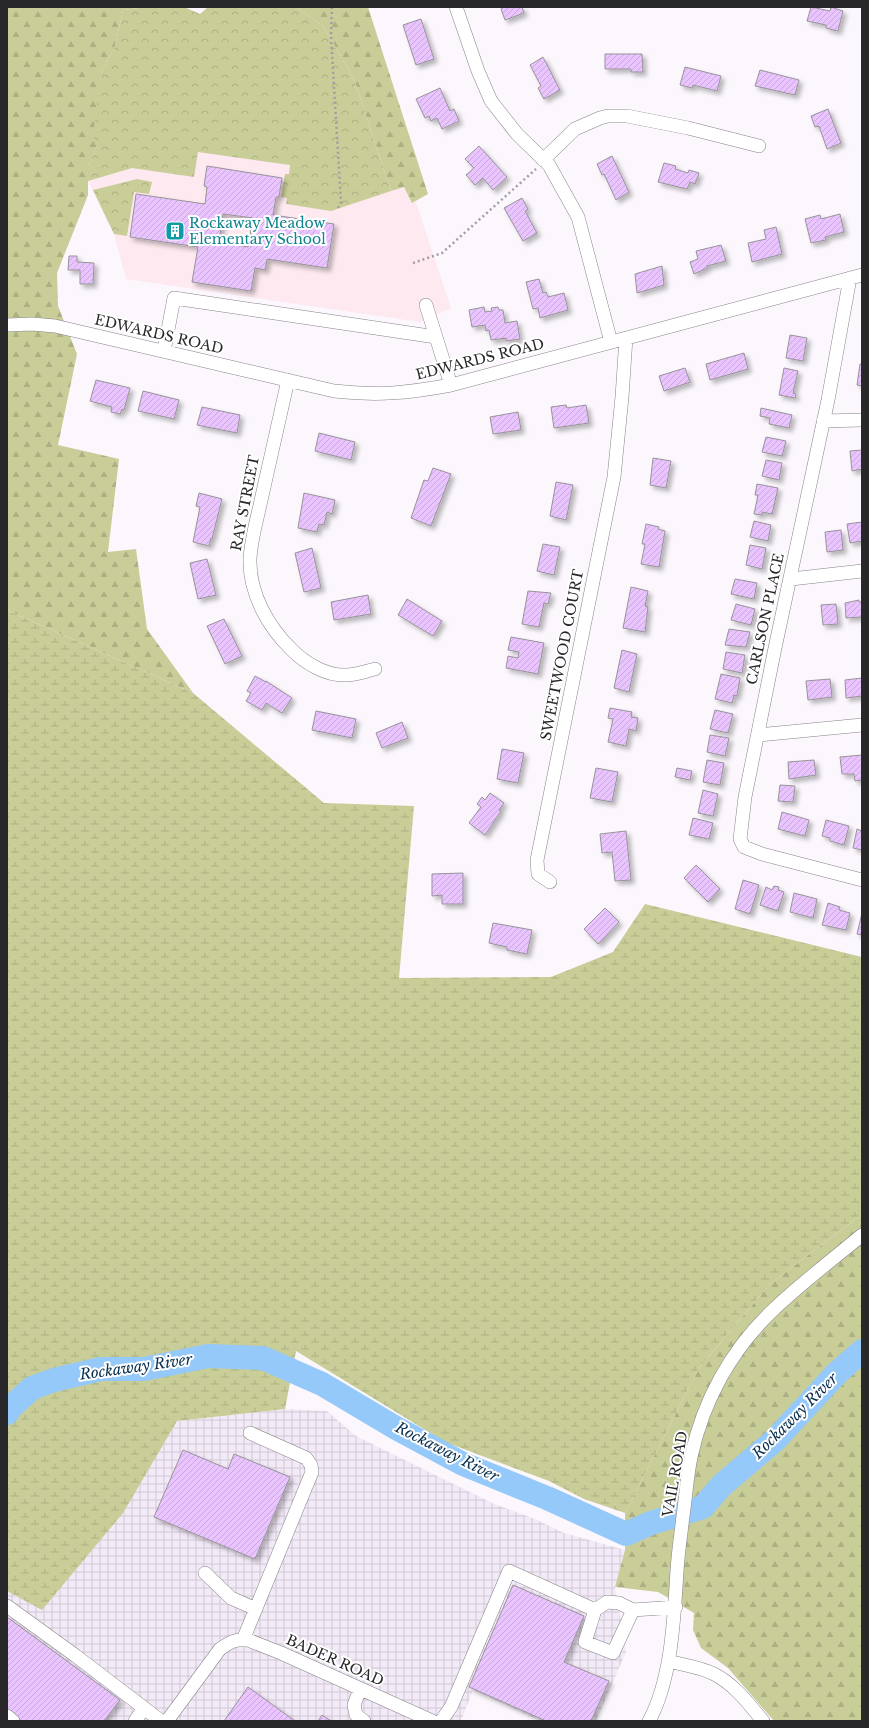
<svg xmlns="http://www.w3.org/2000/svg" width="869" height="1728" font-family="'Libre Baskerville',serif">
	<defs>
		<pattern id="industrial-grid" width="8" height="8" patternUnits="userSpaceOnUse"><rect width="8" height="8" fill="#f2eaf7"/><path d="M0 4h8M4 0v8" fill="none" stroke="#d0c9d4"/></pattern>
		<pattern id="forest-firs" width="22" height="20" patternUnits="userSpaceOnUse"><rect width="22" height="20" fill="#c9cd98"/><path d="M5 1l3.5 6h-7zM16 11l3.5 6h-7z" fill="#adb083"/></pattern>
		<pattern id="wetland-marsh" width="20" height="14" patternUnits="userSpaceOnUse"><rect width="20" height="14" fill="#c9cd98"/><path d="M1 5h8M5 5V1M11 12h8M15 12V8" fill="none" stroke="#adb083"/></pattern>
		<pattern id="park-crowns" width="20" height="18" patternUnits="userSpaceOnUse"><rect width="20" height="18" fill="#c9cd98"/><path d="M2 6a3 3 0 1 1 6 0M12 15a3 3 0 1 1 6 0" fill="none" stroke="#adb083"/></pattern>
		<pattern id="building-hatch" width="6" height="6" patternUnits="userSpaceOnUse"><rect width="6" height="6" fill="#eac4fe"/><path d="M-1 1l2-2M0 6l6-6M5 7l2-2" fill="none" stroke="#c9a8da"/></pattern>
		<filter id="shadow"><feDropShadow dx="3.5" dy="3.5" stdDeviation="2" flood-color="#0004"/></filter>
	</defs>
	<rect width="100%" height="100%" fill="#fbf7fd"/>
	<path fill="url(#industrial-grid)" d="M285,1409L327,1411L356,1436L494,1504L535,1519L564,1533L625,1550L615,1587L626,1652L596,1721H540L473,1690L461,1721H7V1591L42,1610L152,1462L177,1421Z"/>
	<path fill="#fde9ef" d="M148,7H184L200,14L208,7H296L391,190L404,187L412,202H416L451,308L420,322L126,279L114,234L88,181V167L123,10Z"/>
	<path fill="url(#forest-firs)" d="M7,7H148L123,10L115,46L101,73L97,146L88,167V195L57,273L58,306L77,354L58,445L119,459L108,552L136,549L147,629L193,693L7,610Z
		M296,7H368L428,194L412,203L404,187L391,191L354,79L323,26Z
		M862,1214V1721H774L728,1668L701,1648L693,1630L694,1613L658,1592L615,1587L625,1550V1513L699,1368L770,1284Z"/>
	<path fill="url(#wetland-marsh)" d="M7,610L193,693L324,803L414,806L399,978L551,977L613,952L645,904L862,957V1214L770,1284L699,1368L625,1513L584,1499L549,1481L445,1442L296,1351L285,1409L177,1421L123,1513L42,1610L7,1591Z"/>
	<path fill="url(#park-crowns)" d="M148,7H184L200,14L208,7H296L323,26L354,79L391,191L331,211L286,204L287,198L281,197L285,174H289L290,165L198,152L194,177L132,168L88,181V167L97,146L93,136L101,73L115,46L123,10Z
		M137,179L152,182L149,194L134,192L127,236L114,234L93,190Z"/>
	<g fill="none" stroke-linecap="round" stroke-linejoin="round">
		<path stroke="#94c9fa" stroke-width="24" d="M7,1413L10,1408L32,1388L54,1380L101,1369H144L208,1356L263,1358L322,1384L396,1428L463,1464L547,1498L626,1534L651,1523L703,1507L721,1486L775,1440L837,1373L862,1351"/>
	</g>
	<path fill="url(#building-hatch)" stroke="#979399" fill-rule="evenodd" filter="url(#shadow)" d="M522,7L524,13L505,20L501,9L504,7Z
		M811,7L830,11L831,7L843,11L838,31L826,28V25L807,21Z
		M421,19L434,59L416,65L403,25Z
		M605,54H642L643,72H631V69H605Z
		M543,57L560,90L544,99L538,88L541,86L530,65Z
		M685,67L721,76L717,91L693,85L692,88L680,85Z
		M760,70L799,80L795,95L755,86Z
		M440,88L450,111L454,109L459,121L442,129L437,118L431,121L429,116L425,118L416,99Z
		M828,109L841,143L827,149L819,126L815,127L811,116Z
		M479,146L507,177L493,190L483,178L475,185L466,175L474,168L465,159Z
		M612,156L629,192L616,200L604,174L602,175L597,164Z
		M664,163L676,166L675,169L688,173L689,170L699,173L695,184L690,182L687,189L658,182Z
		M207,166L282,178L279,197H276L273,215L334,224L327,268L267,259L265,270L255,268L251,291L192,282L198,247L130,237L136,194L205,204L207,187L204,186ZM223,214L253,218L248,247L219,242Z
		M522,198L528,209L525,211L537,233L523,241L504,208Z
		M840,214L844,232L825,237L826,240L811,243L805,219L820,215L821,219Z
		M776,227L782,254L752,262L748,243L766,239L764,230Z
		M721,245L726,261L707,266V268L694,274L690,262L698,259L696,251Z
		M69,256H77V262L94,263L93,284H80V270H68Z
		M662,266L664,285L637,293L635,274Z
		M539,279L543,293L546,292L548,297L564,293L568,310L540,318L538,308L533,309L526,282Z
		M484,307L485,312L492,311L491,308L498,307L499,310H503L505,323L517,321L520,339L506,341V338L491,340L489,330L486,331L485,325L472,327L469,310Z
		M790,335L807,338L803,361L786,358Z
		M744,353L748,369L710,380L706,364Z
		M860,364H862V386L857,385Z
		M685,368L690,382L664,391L659,376Z
		M784,368L798,371L793,393L796,394L795,398L779,395Z
		M96,380L130,388L124,410L122,409L120,414L111,412L112,407L90,401Z
		M143,391L179,400L174,419L138,411Z
		M566,405L567,408L586,405L589,423L554,428L551,407Z
		M202,407L240,415L237,433L197,425Z
		M761,408L792,415L789,428L769,424L770,418L760,416Z
		M518,412L521,430L493,434L490,417Z
		M319,433L355,442L351,460L315,451Z
		M766,437L786,441L782,456L762,452Z
		M862,450V469L852,471L850,451Z
		M653,458L671,461L666,488L650,485Z
		M766,460L782,463L779,480L762,476Z
		M433,468L451,474L431,526L411,518L424,480L428,481Z
		M556,482L573,485L566,520L550,516Z
		M757,484L778,488L772,514L762,512V515L754,514L758,495H755Z
		M199,493L222,499L212,539L211,538L209,546L193,542L200,507L196,506Z
		M304,493L335,500L332,514L327,512L324,525L319,524L317,532L298,528Z
		M754,521L771,525L768,541L750,537Z
		M862,522V541L850,543L847,524Z
		M646,524L659,527L658,529L665,531L659,567L641,564L645,544H642Z
		M841,530L843,550L827,552L825,532Z
		M543,544L560,547L554,575L537,571Z
		M750,545L766,548L762,569L746,565Z
		M312,548L321,588L304,592L295,553Z
		M207,559L216,595L198,599L190,563Z
		M735,579L757,583L754,599L731,594Z
		M631,587L648,591L645,606L648,607L645,632L623,628Z
		M528,591L551,593L548,604L544,603L539,627L522,624Z
		M368,595L371,614L334,620L331,602Z
		M407,599L442,621L433,636L398,615Z
		M859,600V602H862V617L846,618L845,603Z
		M736,604L755,609L751,625L731,620Z
		M836,604L838,624L823,625L821,605Z
		M224,619L242,656L225,664L207,626Z
		M729,629L750,632L746,647L725,645Z
		M511,637L544,643L538,674L506,668L508,656L518,658L519,652L508,650Z
		M622,650L637,654L629,692L614,688Z
		M726,652L745,655L742,673L723,669Z
		M721,674L740,678L737,696L734,695L732,703L715,699Z
		M255,676L266,682V681L292,698L282,713L266,703L262,710L246,701L251,693L247,691Z
		M862,678V696L846,698L845,680Z
		M830,679L832,697L808,700L806,681Z
		M610,708L632,712L631,717L638,718L636,731L629,729L626,746L608,742L613,719L608,718Z
		M715,710L733,714L728,733L710,729Z
		M316,711L356,719L352,738L312,730Z
		M402,722L408,738L382,748L376,733Z
		M710,735L729,738L725,756L707,752Z
		M502,749L524,753L518,783L497,779Z
		M862,755V780L855,781L854,774H842L840,757Z
		M707,760L724,763L720,785L703,782Z
		M814,760L816,775L789,779L788,762Z
		M596,768L618,772L612,802L590,798Z
		M677,768L692,771L690,780L675,777Z
		M780,785L795,786L793,802L778,801Z
		M703,790L718,794L713,816L698,813Z
		M490,793L504,803L499,810L501,811L485,835L469,823L481,807L477,804L482,797L485,800Z
		M782,812L809,820L805,836L778,829Z
		M693,818L713,823L709,839L689,835Z
		M826,820L849,826L844,845L830,841V838L822,836Z
		M857,829L862,831V850L853,848Z
		M626,831L631,880L615,881L612,852L602,853L600,834Z
		M696,865L720,889L708,902L684,878Z
		M463,873V904H442V895L432,896V874Z
		M743,880L759,885L750,914L735,909Z
		M774,886L779,887L778,890L784,892L778,911L760,905L766,887L772,890Z
		M794,893L817,899L813,918L790,912Z
		M828,903L840,907L839,910L850,913L846,930L822,925Z
		M605,908L619,922L598,944L584,929Z
		M862,913V935L857,934Z
		M493,923L532,930L527,954L507,950V947L489,943Z
		M183,1450L228,1469L234,1454L290,1477L255,1559L154,1517Z
		M513,1585L584,1616L564,1662L609,1681L591,1721H546L469,1687Z
		M7,1617L120,1700L104,1721H21L7,1711Z
		M248,1687L295,1721H224Z
		M322,1715L331,1721H318Z"/>
	<g fill="none" stroke-linecap="round" stroke-linejoin="round">
		<g stroke="#878389" stroke-width="14">
			<path id="minor" d="M456,7L478,71L491,101L517,134L549,165L578,217L611,342
				M543,160L575,129L600,118L608,116H627L688,128L759,146
				M850,278L828,400L775,648L745,797L740,839L744,847L762,854L862,880
				M426,305L451,385
				M7,325L32,324L55,326L334,391C378,396 408,393 451,385L862,275
				M164,351L174,298L436,337
				M288,380C279,419 271,457 262,496C258,516 251,538 250,559C249,593 268,627 292,650C305,663 326,676 346,675C356,675 366,671 375,669
				M823,421L862,420
				M791,579L862,571
				M758,735L862,725
				M550,882L538,874L537,860L614,477L622,397L626,338
				M205,1573L231,1598L256,1609
				M7,1606L76,1656L161,1721
				M595,1610L585,1642L613,1653L633,1610
				M243,1640L312,1472L311,1465L306,1458L250,1433
				M668,1661C683,1665 700,1667 714,1674C734,1684 749,1704 763,1721
				M360,1689L354,1705L356,1715L364,1721
				M7,1716L13,1721
				M135,1721L144,1708
				M167,1721L220,1649C230,1642 235,1639 248,1640L281,1653L432,1721
				M441,1721L451,1707L509,1571L595,1610L607,1602L619,1603L633,1610L676,1607
				M649,1721C672,1679 674,1617 677,1571C678,1553 681,1534 683,1516C686,1496 687,1476 691,1457C703,1401 731,1350 772,1311C800,1284 832,1260 862,1235"/>
		</g>
		<path stroke="#a19ea3" stroke-width="2.5" stroke-dasharray="2 3" stroke-linecap="butt" d="M332,7L331,36L341,202L338,208
			M413,263L442,253L536,169"/>
		<use href="#minor" stroke="#fff" stroke-width="13"/>
	</g>
	<defs>
		<g id="building-square" transform="scale(1)"><rect x="-9" y="-9" width="18" height="18" rx="4" fill="#0f9aa8" stroke="#fff"/><path d="M-4-6H4V6H1V3H-1V6H-4ZM-2.5-4.3h1.7v1.8h-1.7ZM.8-4.3h1.7v1.8H.8ZM-2.5-1h1.7V.8h-1.7ZM.8-1h1.7V.8H.8Z" fill="#fff"/></g>
	</defs>
	<g fill-rule="evenodd">
		<use href="#building-square" x="175" y="231"/>
	</g>
	<g text-anchor="middle" stroke-width="4" stroke-linejoin="round" paint-order="stroke">
		<g font-size="14" fill="#0d838f" stroke="#fff" text-anchor="start">
			<text x="189" y="228">Rockaway Meadow<tspan x="189" dy="16">Elementary School</tspan></text>
		</g>
		<g font-size="14" fill="#282729" stroke="#fff">
			<text transform="translate(159 334) rotate(13)" y="5">EDWARDS ROAD</text>
			<text transform="translate(480 359) rotate(-14)" y="5">EDWARDS ROAD</text>
			<text transform="translate(245 503) rotate(-79)" y="5">RAY STREET</text>
			<text transform="translate(765 619) rotate(-78)" y="5">CARLSON PLACE</text>
			<text transform="translate(562 655) rotate(-79)" y="5">SWEETWOOD COURT</text>
			<text transform="translate(675 1474) rotate(-80)" y="5">VAIL ROAD</text>
			<text transform="translate(335 1660) rotate(24)" y="5">BADER ROAD</text>
		</g>
		<g font-size="15" font-style="italic" fill="#083050" stroke="#fff">
			<text transform="translate(136 1367) rotate(-8)" y="5">Rockaway River</text>
			<text transform="translate(795 1416) rotate(-45)" y="5">Rockaway River</text>
			<text transform="translate(447 1452) rotate(27)" y="5">Rockaway River</text>
		</g>
	</g>
	<rect width="869" height="1728" fill="none" stroke="#282729" stroke-width="16"/>
</svg>
